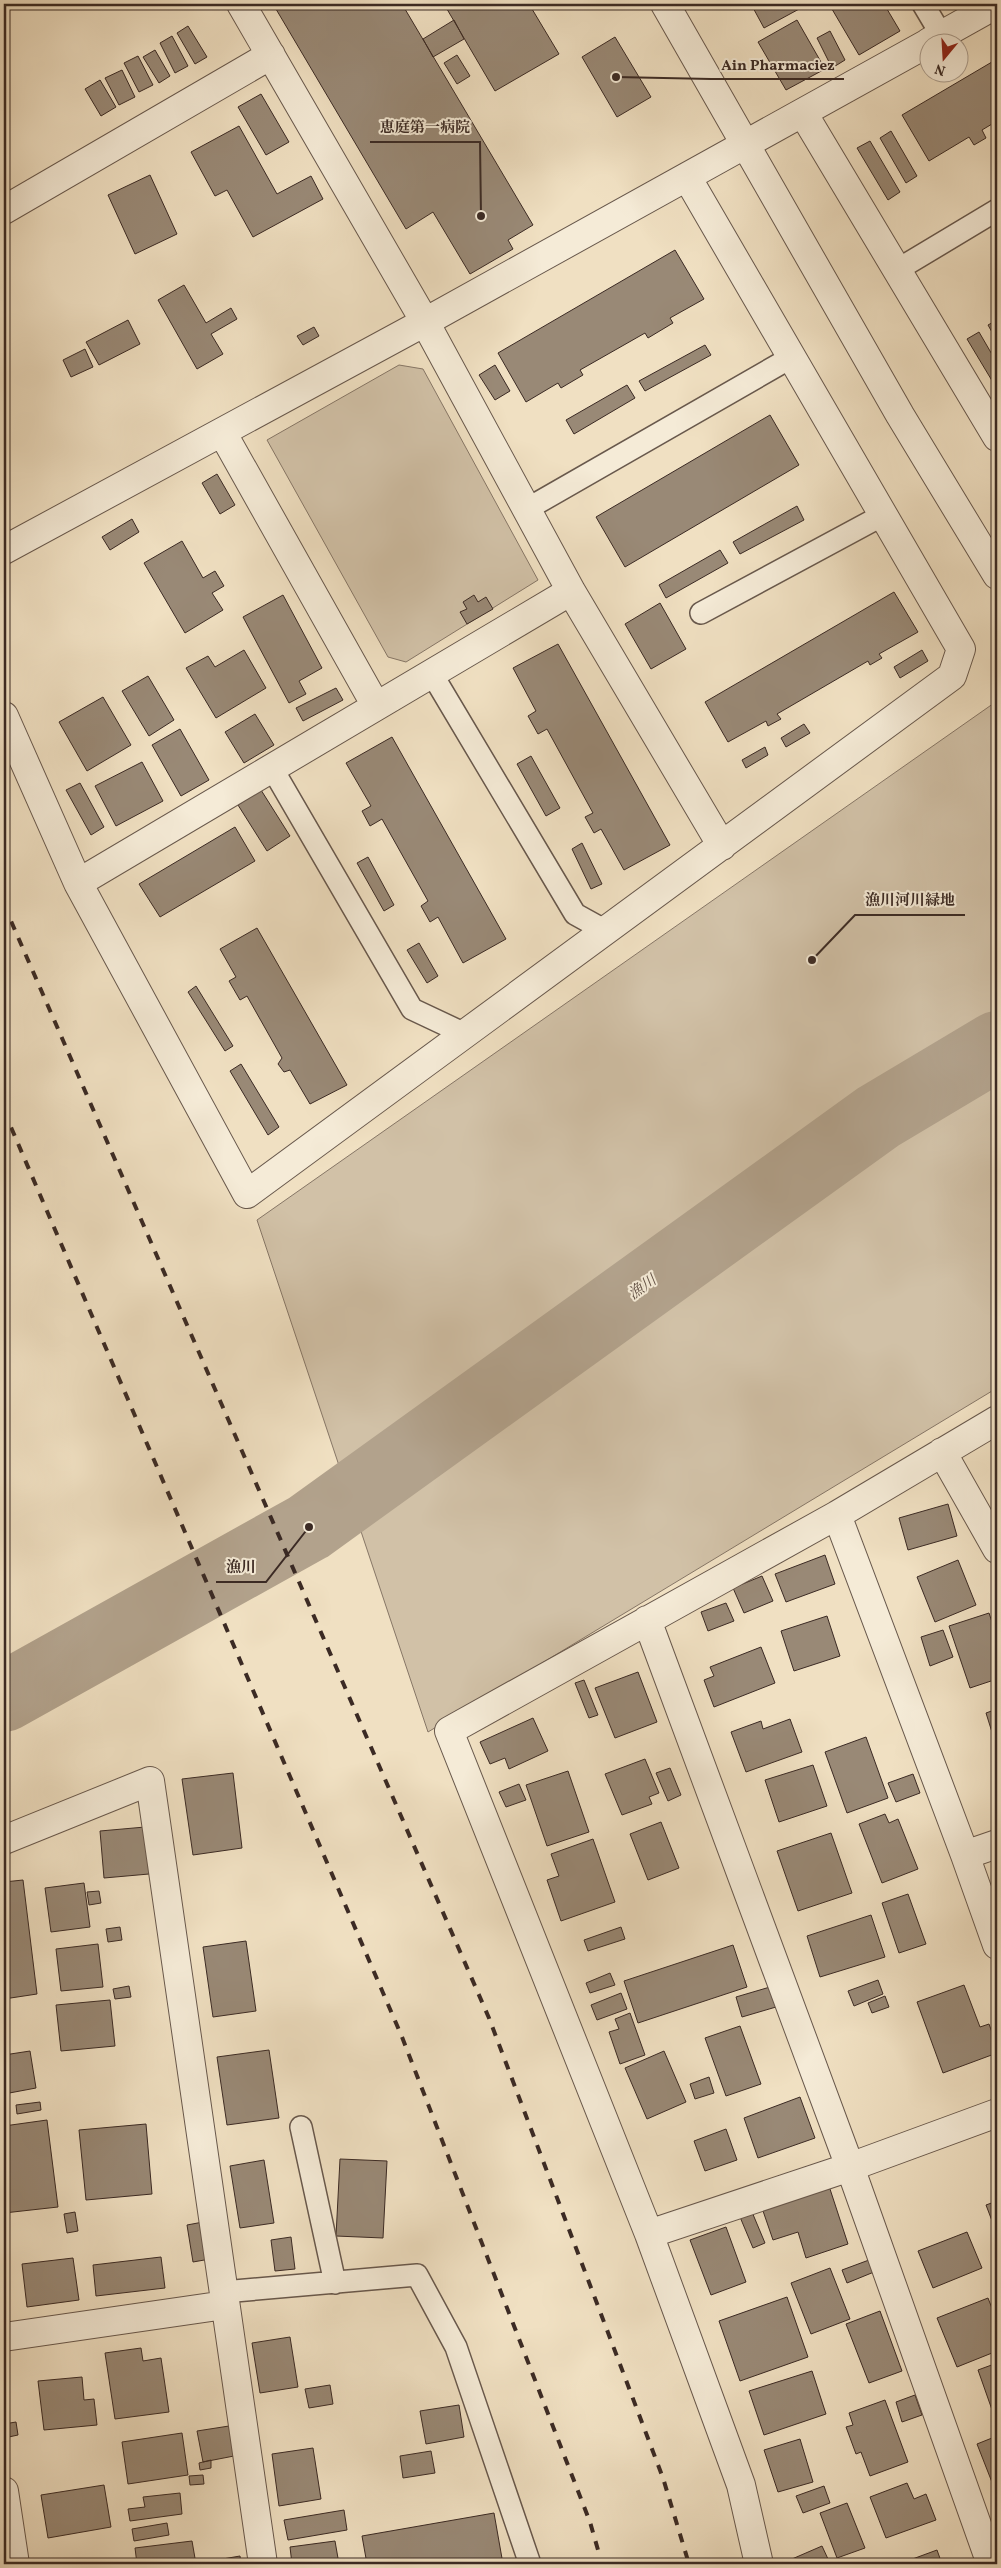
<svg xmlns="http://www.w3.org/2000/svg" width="1001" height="2568" font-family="Vollkorn,'Noto Serif JP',serif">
	<rect width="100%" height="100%" fill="#f0e0c2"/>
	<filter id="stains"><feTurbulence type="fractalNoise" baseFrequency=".004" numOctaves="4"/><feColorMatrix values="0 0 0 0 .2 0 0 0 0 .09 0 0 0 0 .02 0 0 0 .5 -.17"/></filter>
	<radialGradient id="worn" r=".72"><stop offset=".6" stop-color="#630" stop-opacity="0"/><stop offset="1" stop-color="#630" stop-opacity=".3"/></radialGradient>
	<path fill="#d1c1a7" stroke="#867666" d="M399,365L423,369L538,580L406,662L388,657L267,440Z
		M997,701V1388L428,1732L257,1220Z"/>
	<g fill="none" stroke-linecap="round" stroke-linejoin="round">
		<path stroke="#b2a28c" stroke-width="70" d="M4,1697L309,1527L878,1117L997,1046"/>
	</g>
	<path fill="#998976" stroke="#3b2a24" d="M273,4H402L533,225L508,240L513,249L470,274L433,212L406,229Z
		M444,4H529L559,54L495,91Z
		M751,4H799L801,8L764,28Z
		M829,4H884L900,31L859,55Z
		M454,20L464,39L433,57L423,39Z
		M797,20L825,69L786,90L758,42Z
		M188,26L207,57L195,64L177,33Z
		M830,31L845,60L832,68L817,38Z
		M172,36L188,66L175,73L160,43Z
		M615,37L651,97L617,117L582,57Z
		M155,50L170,76L159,83L143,57Z
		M457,55L470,76L457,84L444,63Z
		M138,56L153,85L139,92L124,63Z
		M997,59V121L982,130L986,138L974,145L969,137L929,161L902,115Z
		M122,70L135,97L119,105L105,78Z
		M100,80L116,107L101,116L85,89Z
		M261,94L289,142L266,155L238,107Z
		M239,126L277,194L311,176L323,199L253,237L227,190L215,196L191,152Z
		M891,131L917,176L906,183L880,138Z
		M870,141L900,192L888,200L857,148Z
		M150,175L177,234L135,254L108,195Z
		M675,250L704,299L670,318L673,323L648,338L645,333L580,370L583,375L561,388L558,383L526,402L498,353Z
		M184,285L206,323L231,308L237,319L211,334L223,354L197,369L158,300Z
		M128,320L140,344L99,365L86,342Z
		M997,320V341L988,325Z
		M314,327L319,336L303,345L297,336Z
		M979,332L997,363V389L967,339Z
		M705,345L711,355L645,391L639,381Z
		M85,349L93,367L71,377L63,360Z
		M495,365L510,391L495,400L479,375Z
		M627,385L635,398L574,434L566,420Z
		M770,415L799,465L625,567L596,517Z
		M217,474L235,505L220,514L202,483Z
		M797,506L804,520L740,554L733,542Z
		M132,519L139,532L110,550L102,537Z
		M182,541L203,578L215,571L224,586L212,593L223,610L185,633L144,563Z
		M720,550L728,563L666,598L659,585Z
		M894,592L918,632L879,654L882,658L870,665L868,661L777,714L781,719L768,726L766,721L728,742L705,702Z
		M283,595L322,668L299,681L306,694L289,703L243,617Z
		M474,595L478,602L486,597L493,609L467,624L460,612L467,609L463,602Z
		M660,603L686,649L651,669L625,624Z
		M558,644L670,845L624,870L601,829L594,833L585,817L593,813L547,729L538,734L528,716L536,711L513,668Z
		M244,650L266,688L216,718L186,668L208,656L215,667Z
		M922,650L928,661L900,678L894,667Z
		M148,676L174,720L149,736L122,691Z
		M336,688L343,700L303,721L296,708Z
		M103,697L131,745L87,771L59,722Z
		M255,714L274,745L244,763L225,732Z
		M804,724L810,733L786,747L781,738Z
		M180,729L209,780L181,796L152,745Z
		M392,737L506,939L463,963L438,917L430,922L421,906L428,901L382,819L370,826L362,811L371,806L346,763Z
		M765,747L768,755L746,768L742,760Z
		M531,756L560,808L546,816L517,764Z
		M142,762L163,801L116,826L95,786Z
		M80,783L104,827L91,835L66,790Z
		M261,790L290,836L267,851L238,805Z
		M235,827L255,861L160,917L139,884Z
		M582,843L602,884L591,889L572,849Z
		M368,857L394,905L384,911L357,863Z
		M257,928L347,1085L310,1104L290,1070L284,1072L278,1064L282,1058L247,996L240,1000L229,981L236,977L220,949Z
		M419,943L438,976L427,983L407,950Z
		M196,986L233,1046L225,1051L188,992Z
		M241,1064L279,1127L268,1135L230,1071Z
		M948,1504L957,1536L908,1550L899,1518Z
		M825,1555L835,1584L786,1602L775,1574Z
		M958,1560L976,1605L935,1622L917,1577Z
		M762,1576L773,1601L744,1613L733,1588Z
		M726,1603L734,1621L708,1631L701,1612Z
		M989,1613L997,1637V1679L970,1688L949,1626Z
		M827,1616L840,1656L794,1671L781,1631Z
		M943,1630L953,1657L930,1666L921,1637Z
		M761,1647L775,1683L714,1707L704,1680L714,1676L710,1667Z
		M638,1672L657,1722L615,1738L595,1688Z
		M584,1680L598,1715L589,1718L575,1683Z
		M997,1709V1745H996L986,1713Z
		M533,1718L548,1751L509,1769L505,1758L490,1764L480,1742Z
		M790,1719L802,1752L746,1772L731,1732L761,1721L763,1729Z
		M866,1737L888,1798L847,1813L825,1752Z
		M645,1759L659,1793L649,1797L652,1804L622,1815L605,1774Z
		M813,1765L827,1806L779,1822L765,1780Z
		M670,1768L681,1795L668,1801L656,1773Z
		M568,1771L589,1832L547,1846L526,1785Z
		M233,1773L242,1848L193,1855L182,1779Z
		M913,1774L920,1793L896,1802L888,1783Z
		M519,1784L526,1800L506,1807L499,1792Z
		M885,1814L889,1823L898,1819L918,1869L882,1883L859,1824Z
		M661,1822L679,1868L648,1880L630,1834Z
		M145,1827L149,1874L104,1878L100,1831Z
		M831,1833L852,1893L798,1911L777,1851Z
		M593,1839L615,1902L561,1921L547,1880L559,1876L551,1854Z
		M23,1880L37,1994L4,1999V1882Z
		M84,1883L90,1927L51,1932L45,1888Z
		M99,1891L101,1903L89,1905L87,1892Z
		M908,1894L926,1944L899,1953L882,1903Z
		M871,1915L885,1957L820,1977L807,1936Z
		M120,1927L122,1940L108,1942L106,1929Z
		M621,1927L625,1939L588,1951L584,1940Z
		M246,1941L256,2011L213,2017L203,1947Z
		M98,1944L103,1987L61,1991L56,1949Z
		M733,1945L747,1987L638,2023L624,1981Z
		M610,1973L615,1985L590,1993L586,1983Z
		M878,1980L883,1994L854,2006L848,1991Z
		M964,1985L980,2027L989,2024L997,2046V2053L943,2073L917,2002Z
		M129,1986L131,1997L115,1999L113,1989Z
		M770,1987L776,2007L742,2017L736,1997Z
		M621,1993L627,2009L597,2020L591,2005Z
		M885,1996L889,2007L872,2013L868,2003Z
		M110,2000L115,2046L61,2051L56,2005Z
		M630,2013L645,2055L620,2064L609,2032L619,2029L615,2019Z
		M740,2026L761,2084L726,2096L705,2038Z
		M269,2050L279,2118L227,2125L217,2057Z
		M30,2051L36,2088L4,2094V2055Z
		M664,2051L686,2102L647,2119L625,2068Z
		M709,2077L714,2093L695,2099L690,2084Z
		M800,2097L815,2138L758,2158L744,2118Z
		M40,2102L41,2110L17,2114L16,2105Z
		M47,2120L58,2207L4,2213V2126Z
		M146,2124L152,2194L86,2200L79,2130Z
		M726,2129L737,2160L705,2171L694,2141Z
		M340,2159L387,2161L383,2238L336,2236Z
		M264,2160L274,2223L240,2228L230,2166Z
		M829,2186L848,2244L806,2258L798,2232L773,2240L762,2208Z
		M997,2201V2234L986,2205Z
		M75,2212L78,2231L67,2233L64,2214Z
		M752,2212L765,2243L753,2248L740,2217Z
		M203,2222L210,2259L193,2262L187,2225Z
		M726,2227L746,2282L711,2295L690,2240Z
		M967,2232L982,2268L933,2288L918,2251Z
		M291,2237L295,2269L275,2271L271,2240Z
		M161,2257L165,2288L96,2296L93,2265Z
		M73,2258L79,2300L27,2307L22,2264Z
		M869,2260L874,2272L847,2283L842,2270Z
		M830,2268L850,2319L811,2334L791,2283Z
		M787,2297L808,2357L740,2381L719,2321Z
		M988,2298L997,2321V2351L957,2367L937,2318Z
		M880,2311L902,2371L869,2383L846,2324Z
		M290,2337L298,2387L260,2393L252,2343Z
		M141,2348L143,2361L161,2358L169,2412L115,2419L105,2353Z
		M997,2363V2424L978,2370Z
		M812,2371L826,2414L764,2435L749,2391Z
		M82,2377L84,2400L94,2399L97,2425L44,2430L38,2381Z
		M330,2385L333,2404L309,2408L305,2389Z
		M915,2395L922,2415L902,2422L896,2402Z
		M885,2400L908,2462L870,2476L861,2452L856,2454L846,2427L853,2425L849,2413Z
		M459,2405L464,2437L426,2444L420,2411Z
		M16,2422L18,2435L4,2438V2424Z
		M229,2426L234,2456L203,2462L197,2431Z
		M182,2433L188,2475L128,2484L122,2442Z
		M997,2436V2495L977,2444Z
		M800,2439L813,2482L778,2492L764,2450Z
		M313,2448L321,2499L279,2506L272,2454Z
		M431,2451L435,2473L403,2478L400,2456Z
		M211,2460V2468L200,2470L199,2463Z
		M203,2475L204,2484L190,2485L189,2476Z
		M907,2483L914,2499L926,2494L936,2520L886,2538L870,2497Z
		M104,2485L111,2527L48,2538L41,2495Z
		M824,2486L830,2503L803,2513L796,2496Z
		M180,2493L182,2514L130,2521L128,2509L145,2507L143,2497Z
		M847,2503L865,2548L837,2558L820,2513Z
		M344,2510L347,2530L288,2540L284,2520Z
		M494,2513L503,2564H367L362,2536Z
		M167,2523L169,2535L134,2541L132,2529Z
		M192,2541L196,2564H137L135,2548Z
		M335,2541L339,2564H292L290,2547Z
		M822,2546L828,2559L816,2564H795L792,2559Z
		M937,2550L942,2564H899Z
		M240,2556L241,2564H211V2561Z
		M955,2560L956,2564H944Z"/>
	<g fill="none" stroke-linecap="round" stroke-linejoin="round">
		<g stroke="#68584c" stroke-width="24">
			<path id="service" d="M923,4L942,36
				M897,270L997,210
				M527,509L792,357
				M701,613L883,515
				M432,674L575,914L604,930
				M272,768L412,1009L465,1034
				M301,2127L335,2283
				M223,2292L417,2275L456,2347L530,2564"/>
		</g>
		<g stroke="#68584c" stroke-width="30">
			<path id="minor" d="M241,4L425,322L571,591L722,846
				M929,42L997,4
				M803,113L997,437
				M4,210L271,55
				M222,432L376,706
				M4,550L425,322L928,43
				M4,716L78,883L247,1194L952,676L961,649L687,177
				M78,883L571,591
				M942,1452L997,1549
				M837,1515L965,1855L997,1945
				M647,1620L850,2167L991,2564
				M4,1840L150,1781L263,2564
				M965,1855L997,1844
				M649,2234L850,2167L997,2113
				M4,2337L225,2305
				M4,2491L15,2564
				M759,2564L741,2485L649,2234L449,1731L837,1515L997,1420"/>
		</g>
		<g stroke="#68584c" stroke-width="30">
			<path id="tertiary" d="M665,4L900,415L997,575"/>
		</g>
		<use href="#service" stroke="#f5ebd7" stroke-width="21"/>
		<use href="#minor" stroke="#f5ebd7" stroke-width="28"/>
		<use href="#tertiary" stroke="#f5ebd7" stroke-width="28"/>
		<path stroke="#3b2a24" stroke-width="4" stroke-dasharray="9 9" stroke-linecap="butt" d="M4,905L489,2018L663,2478L689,2564
			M4,1111L402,2037L590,2522L602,2564"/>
	</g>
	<g text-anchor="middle" stroke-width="4" stroke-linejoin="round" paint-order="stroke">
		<g font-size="15" font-style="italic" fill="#5f4e43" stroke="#f5ebd7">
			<text transform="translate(642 1287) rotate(-36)" y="5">漁川</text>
		</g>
	</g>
	<path fill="none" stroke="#3b2a24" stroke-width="2" d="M616 77L711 79H844M481 216L480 142H370M812 960L855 915H965M309 1527L266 1582H216"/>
	<g fill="#3b2a24" stroke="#f5ebd7" stroke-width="2">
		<circle cx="616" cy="77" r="5"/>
		<circle cx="481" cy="216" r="5"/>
		<circle cx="812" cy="960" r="5"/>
		<circle cx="309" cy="1527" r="5"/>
	</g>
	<g font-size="15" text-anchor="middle" font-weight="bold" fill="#3b2a24" stroke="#f5ebd7" stroke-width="4" stroke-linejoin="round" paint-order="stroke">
		<text x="778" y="70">Ain Pharmaciez</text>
		<text x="425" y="132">恵庭第一病院</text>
		<text x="910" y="905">漁川河川緑地</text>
		<text x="241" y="1572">漁川</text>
	</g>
	<rect width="1001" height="2568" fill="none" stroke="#f0e0c2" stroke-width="20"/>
	<rect x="5" y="5" width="991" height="2558" fill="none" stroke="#3b2a24" stroke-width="2.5"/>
	<rect x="10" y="10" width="981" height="2548" fill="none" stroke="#3b2a24"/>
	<g transform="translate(944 58) rotate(198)"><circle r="24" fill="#f5ebd7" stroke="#ab9e8f"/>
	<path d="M0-4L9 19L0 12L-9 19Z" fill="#8f2418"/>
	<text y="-8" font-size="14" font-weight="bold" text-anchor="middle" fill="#3b2a24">N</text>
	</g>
	<rect width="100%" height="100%" filter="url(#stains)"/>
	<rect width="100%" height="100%" fill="url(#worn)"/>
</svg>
